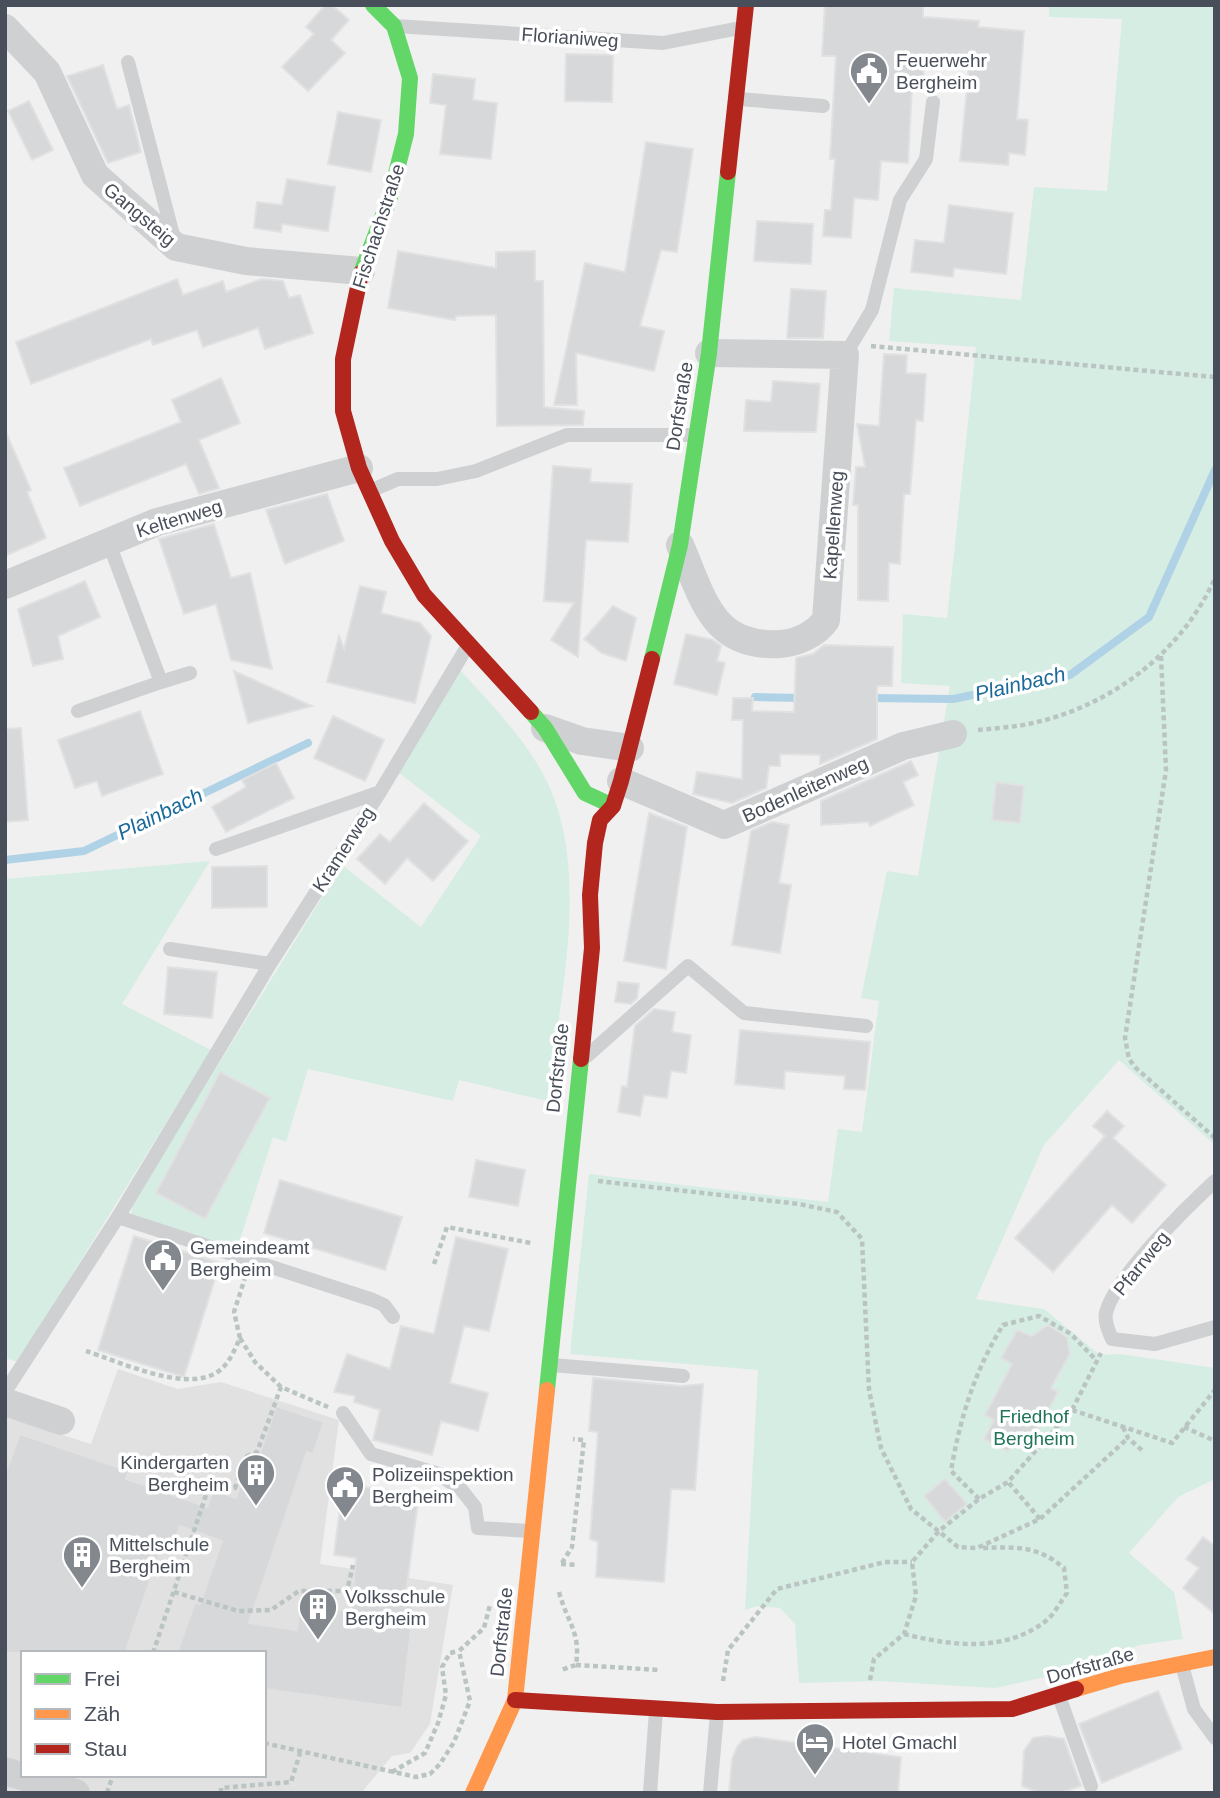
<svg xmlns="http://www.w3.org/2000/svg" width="1220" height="1798" font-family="Helvetica,sans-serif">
	<rect width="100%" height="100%" fill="#f0f0f0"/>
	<path fill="#e2e1e1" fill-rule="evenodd" d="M118,1369L178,1389L221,1382L339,1420L320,1564L453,1585L430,1724L410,1753L392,1756L361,1793H5V1417L91,1444ZM23,1653H264V1775H23Z"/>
	<path fill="#d6ede3" d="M1049,5H1215V1145L1119,1060L1044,1145L976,1299L1044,1309L1100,1355L1120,1354L1215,1368V1479L1178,1497L1129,1553L1174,1592L1183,1639L1140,1645L1063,1673L996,1688L877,1681L799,1683L795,1624L780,1608L757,1606L745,1610L758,1370L570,1354L589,1174L828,1202L838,1129L862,1132L879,1001L861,998L887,871L918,876L950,686L901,683L903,614L947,618L976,347L889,341L894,288L1021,300L1034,187L1107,191L1122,19L1049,17Z
		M459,669C489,702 521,734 542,772C594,865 559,1001 547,1101L459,1080L453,1101L308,1069L286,1142L273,1137L237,1249L131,1214L133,1202L342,865L421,927L481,836L399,773Z
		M210,861L122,1004L211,1050L18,1362L5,1358V879Z"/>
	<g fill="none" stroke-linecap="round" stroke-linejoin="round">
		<path stroke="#afd2e7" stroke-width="8" d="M755,697L803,698
			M869,698L953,699L1070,675L1149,617L1215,470
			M5,860L84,851L308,743"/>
	</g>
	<path fill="#d7d8da" stroke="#e1e1e2" stroke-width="2" d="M325,5H332L349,20L331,40L345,53L308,91L282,67L314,34L306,27Z
		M825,5H923V17L979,21L978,27L1024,31L1017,119L1028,120L1025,155L1009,153L1008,165L960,161L969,67L924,62L923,87H912L908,163L881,161L878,200L854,198L851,238L823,236L825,210H831L835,159H830L836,56H822Z
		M566,54L613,55L612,102L565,101Z
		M103,65L117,109L129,105L141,152L108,163L67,76Z
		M433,74L475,79L473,100L497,103L491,159L440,154L446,105L430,103Z
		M29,101L53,150L32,160L8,111Z
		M338,112L381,120L371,172L328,164Z
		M646,142L693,149L677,252L661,250L640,326L664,331L654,371L576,353L577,405H554L585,263L625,272Z
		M287,179L335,187L328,231L282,224L281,232L254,228L257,202L282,205Z
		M949,205L1013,213L1006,274L954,268L953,277L911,272L915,240L944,243Z
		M757,221L813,224L811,264L754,261Z
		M398,251L496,268V252L535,251V281H543L544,407L584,411L583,425L497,426L496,315L456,316L455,320L388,308Z
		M177,279L183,295L223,281L226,292L262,279L283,281L289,298L300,295L313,333L265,349L258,328L203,347L197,330L153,345L151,339L31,384L16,342Z
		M791,289L826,291L823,338H787Z
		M884,354L907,355L906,373L926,374L923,421L916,420L910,494H904L900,564L889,563L888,601L858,600V505H853L856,467H865L857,424L879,426Z
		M221,378L240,423L199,440L219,488L199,494L186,464L80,506L64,468L181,422L172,400Z
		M773,381L820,384L816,432L744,431L746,400L771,402Z
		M5,430L31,490L27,492L46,538L5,556Z
		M553,466L591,469L590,482L632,484L628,542L586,540L578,657L551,640L574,603L544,601Z
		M327,494L344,541L285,564L266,510Z
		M214,524L231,578L250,573L272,669L231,660L216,604L184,614L159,539Z
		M85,581L100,617L58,636L63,659L33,666L18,609Z
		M360,586L386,592L381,613L420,623L431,636L415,703L327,682L339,636L344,649Z
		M613,606L636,618L626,661L602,653L584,639Z
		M686,634L713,640L721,646L717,661L725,663L717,695L674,684Z
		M824,645L893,647L892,686H877V739L820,764V755L780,754V766H769L766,788L732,803L693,794L697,772L742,779L743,720H732L733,698H753L752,711L794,712L796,658L813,654Z
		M234,671L312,706L248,723Z
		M140,711L163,774L102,796L97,781L75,788L58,740Z
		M333,716L384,740L365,781L314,758Z
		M21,728L28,820L5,822V729Z
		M911,761L918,775L903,782L914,805L870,826L868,822L821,825V801Z
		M276,763L294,798L226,832L212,807L246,787L242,780Z
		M996,782L1024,786L1020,823L992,820Z
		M424,803L468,841L433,881L407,858L385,884L357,859L380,834L390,842Z
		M649,813L687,827L666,969L624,961Z
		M772,822L789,825L779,883L791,885L780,953L732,945L751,831Z
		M267,866V907L212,908V867Z
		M168,967L217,972L212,1018L164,1014Z
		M618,982L639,984L637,998L631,1004L615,1002Z
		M654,1009L675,1012L672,1032L691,1035L686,1073L671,1071L667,1098L644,1095L640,1116L618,1112L622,1086L627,1087L635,1026Z
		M740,1030L870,1042L865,1090L844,1089L845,1076L785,1071L784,1089L735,1084Z
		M220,1072L270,1098L205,1219L156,1193Z
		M1107,1111L1124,1126L1113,1138L1166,1185L1132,1223L1112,1205L1053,1272L1015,1238L1105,1136L1093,1126Z
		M476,1160L525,1170L518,1206L469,1197Z
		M280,1180L402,1217L385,1270L264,1233Z
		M134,1236L220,1263L184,1377L98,1350Z
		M456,1237L508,1249L489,1331L464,1326L450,1383L488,1393L478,1431L441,1421L432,1455L373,1440L380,1410L354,1402L355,1396L334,1392L347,1354L390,1369L401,1326L434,1334Z
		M1048,1325L1067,1337L1070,1354L1051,1388L1058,1392L1032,1440L1018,1432L1008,1452L984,1439L994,1420L985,1415L1012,1364L1001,1358L1017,1330L1032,1336Z
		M593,1378L682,1386L703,1384L695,1490L671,1489L664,1582L596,1577L598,1542L590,1539L598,1432L589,1431Z
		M276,1406L324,1422L313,1454L307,1452L249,1623L297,1630L300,1605L351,1611L356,1558L334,1555L343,1484L419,1494L406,1593L415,1594L402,1708L264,1689V1653H177L195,1602L200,1604L222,1541L180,1526L171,1555L160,1552L125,1653H5V1474L20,1434L129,1471L126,1479L207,1507L213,1490L236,1498L250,1457L258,1459Z
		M945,1479L967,1504L945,1522L924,1496Z
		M1203,1537L1215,1546V1614L1183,1588L1199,1568L1186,1559Z
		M1158,1691L1182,1749L1102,1783L1079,1724Z
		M1047,1736L1064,1739L1081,1786L1059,1793H1039L1022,1786L1024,1751L1033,1738Z
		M755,1737L901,1757L898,1793H729L732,1759L737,1747L743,1740Z"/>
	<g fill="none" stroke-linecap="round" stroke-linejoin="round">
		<path stroke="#bac5c3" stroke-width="4.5" stroke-dasharray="5 3.5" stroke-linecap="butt" d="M871,346L1215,377
			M1161,656L1166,770L1125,1038L1129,1059L1136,1068L1215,1138
			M978,730C997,728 1018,727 1037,722C1114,704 1183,650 1215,578
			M598,1181L799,1204L837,1212L862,1239L869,1390L881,1448L911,1509L958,1547L977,1548L1040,1519L1128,1438
			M434,1264L447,1227L531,1243
			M240,1338L234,1312L245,1278
			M86,1351C120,1362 184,1392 216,1373C229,1365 234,1351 240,1338L255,1362L281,1387
			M1072,1410L1172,1443L1215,1390
			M1123,1427L1128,1438L1144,1452
			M1184,1427L1215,1441
			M1009,1483L1040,1519
			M979,1499L951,1471C960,1418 975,1370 1003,1325L1039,1316L1071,1334L1096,1360
			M562,1563L572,1547L584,1440L573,1439
			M561,1564L577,1565
			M174,1592L238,1611L271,1610L299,1591H347L353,1565
			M559,1592C567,1622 581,1632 576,1665L561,1670
			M904,1634C952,1646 1006,1653 1047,1620C1055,1613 1061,1601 1067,1593L1064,1568C1037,1545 1015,1547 982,1548
			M153,1653L210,1483L235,1488L247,1456L257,1452L281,1387L328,1407
			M576,1665L659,1670
			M870,1680L874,1659L904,1634L916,1596L912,1562L939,1531L979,1499L1008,1482L1072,1410L1101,1353
			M723,1681L728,1650L777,1589L885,1562H912
			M264,1743L416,1777L430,1774L440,1764L454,1742L470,1701L459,1651L484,1628L490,1605
			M392,1772L425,1753L438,1723L446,1695L442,1667L450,1653L458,1651
			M107,1793L113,1775
			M221,1793V1788L291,1782L300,1753"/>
		<path stroke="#ced0d2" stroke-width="14" d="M395,26L663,43L740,28
			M128,62L174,239
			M739,99L823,106
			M845,355L872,310L900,200L926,159L933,102
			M370,491L398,479H437L476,471L567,435H696
			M108,541L161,682L190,673
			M78,711L161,682
			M216,849L380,792
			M170,949L270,964L380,792L467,647
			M587,1056L688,966L744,1013L866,1026
			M1215,1181C1187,1207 1114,1278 1106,1313C1104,1321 1109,1332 1112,1339L1155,1344L1215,1327
			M118,1217L373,1300L384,1305L393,1317
			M552,1365L683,1376
			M5,1392L118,1217L270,964
			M343,1413L371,1454L436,1473L460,1488L475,1507L478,1528L531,1531
			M1182,1665L1194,1709L1215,1738
			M1059,1696L1091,1786
			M650,1793L656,1711
			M710,1793L717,1714"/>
		<path stroke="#ced0d2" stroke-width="28" d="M5,28L47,72L95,175L176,247L246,261L361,271
			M680,545C703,597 711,648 780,644C797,643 816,634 826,620L845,355L709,353
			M5,585L157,522L359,468
			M545,728L582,741L630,748
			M621,781L724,825L903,746L953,734
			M5,1402L61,1421
			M5,1771L76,1793"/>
		<path stroke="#63d668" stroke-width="16" d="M361,273L390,197L406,134L410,78L394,26L373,5
			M652,659L680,545L709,353L728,172
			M531,712L545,728L585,793L613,806
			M547,1390L581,1059"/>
		<path stroke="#ff974d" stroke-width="16" d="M1076,1689L1120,1676L1215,1657
			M473,1793L515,1700L547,1390"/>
		<path stroke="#b3261e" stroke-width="16" d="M728,172L746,5
			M361,273L343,359V411L359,468L392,541L424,595L531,712
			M581,1059L592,948L590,895L595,843L600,820L613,806L621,781L652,659
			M515,1700L717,1712L1012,1709L1076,1689"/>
	</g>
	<defs>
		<g id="civic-pin" transform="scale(2.0125)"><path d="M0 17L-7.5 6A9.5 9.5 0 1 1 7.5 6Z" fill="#83878e" stroke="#fff"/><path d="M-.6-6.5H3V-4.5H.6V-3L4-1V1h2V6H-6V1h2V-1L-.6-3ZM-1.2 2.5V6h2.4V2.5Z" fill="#fff"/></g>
		<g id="building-pin" transform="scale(2.0125)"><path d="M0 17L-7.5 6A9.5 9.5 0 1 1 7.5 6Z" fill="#83878e" stroke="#fff"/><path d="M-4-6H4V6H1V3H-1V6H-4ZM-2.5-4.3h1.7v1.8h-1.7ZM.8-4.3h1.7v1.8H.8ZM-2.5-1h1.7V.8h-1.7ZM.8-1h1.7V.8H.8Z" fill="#fff"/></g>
		<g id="hotel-pin" transform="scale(2.0125)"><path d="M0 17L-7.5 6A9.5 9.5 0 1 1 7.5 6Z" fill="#83878e" stroke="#fff"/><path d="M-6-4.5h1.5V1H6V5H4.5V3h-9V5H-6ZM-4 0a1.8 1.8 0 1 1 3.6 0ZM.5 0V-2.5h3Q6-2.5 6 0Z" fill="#fff"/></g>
	</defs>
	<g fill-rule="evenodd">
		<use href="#civic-pin" x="869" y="71"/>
		<use href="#civic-pin" x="163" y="1258"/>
		<use href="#building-pin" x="256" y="1473"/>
		<use href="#civic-pin" x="345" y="1485"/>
		<use href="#building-pin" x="82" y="1555"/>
		<use href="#building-pin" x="318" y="1607"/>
		<use href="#hotel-pin" x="815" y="1742"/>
	</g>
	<g text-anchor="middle" stroke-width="7" stroke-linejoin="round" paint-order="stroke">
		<g font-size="19" fill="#484f5a" stroke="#fff">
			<text transform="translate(570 37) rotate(4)" y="7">Florianiweg</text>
			<text transform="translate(140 214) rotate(40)" y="7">Gangsteig</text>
			<text transform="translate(378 226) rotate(-72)" y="7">Fischachstraße</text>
			<text transform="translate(679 406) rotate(-81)" y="7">Dorfstraße</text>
			<text transform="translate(179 518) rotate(-17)" y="7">Keltenweg</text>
			<text transform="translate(833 525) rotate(-86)" y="7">Kapellenweg</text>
			<text transform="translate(805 789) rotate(-24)" y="7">Bodenleitenweg</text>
			<text transform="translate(343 849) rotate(-57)" y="7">Kramerweg</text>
			<text transform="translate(557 1068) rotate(-84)" y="7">Dorfstraße</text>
			<text transform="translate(1141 1263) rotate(-51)" y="7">Pfarrweg</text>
			<text transform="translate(501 1632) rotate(-84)" y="7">Dorfstraße</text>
			<text transform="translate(1090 1665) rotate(-16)" y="7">Dorfstraße</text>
		</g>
		<g font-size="19" fill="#484f5a" stroke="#fff" text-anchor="start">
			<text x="896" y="67">Feuerwehr<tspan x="896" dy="22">Bergheim</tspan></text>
			<text x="190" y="1254">Gemeindeamt<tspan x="190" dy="22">Bergheim</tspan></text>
			<text x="229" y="1469" text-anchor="end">Kindergarten<tspan x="229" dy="22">Bergheim</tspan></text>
			<text x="372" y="1481">Polizeiinspektion<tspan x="372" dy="22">Bergheim</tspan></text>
			<text x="109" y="1551">Mittelschule<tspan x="109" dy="22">Bergheim</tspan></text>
			<text x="345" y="1603">Volksschule<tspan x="345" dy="22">Bergheim</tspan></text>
			<text x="842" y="1749">Hotel Gmachl</text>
		</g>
		<g font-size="19" fill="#207458" stroke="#fff">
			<text x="1034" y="1423">Friedhof<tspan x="1034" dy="22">Bergheim</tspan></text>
		</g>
		<g font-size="21" font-style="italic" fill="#1b6a9b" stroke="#fff">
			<text transform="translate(1020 684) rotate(-13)" y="7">Plainbach</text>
			<text transform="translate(160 814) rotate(-26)" y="7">Plainbach</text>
		</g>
	</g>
	<rect width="1220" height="1798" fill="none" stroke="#484f5a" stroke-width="14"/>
	<rect x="21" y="1651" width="245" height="126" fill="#ffffff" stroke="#b6b9bd" stroke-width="2"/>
	<rect x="35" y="1674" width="35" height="10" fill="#63d668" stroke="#b6b9bd" stroke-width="2"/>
	<text x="84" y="1686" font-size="21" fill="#484f5a">Frei</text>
	<rect x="35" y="1709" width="35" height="10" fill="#ff974d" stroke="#b6b9bd" stroke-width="2"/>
	<text x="84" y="1721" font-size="21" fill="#484f5a">Zäh</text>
	<rect x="35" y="1744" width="35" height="10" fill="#b3261e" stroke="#b6b9bd" stroke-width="2"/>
	<text x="84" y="1756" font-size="21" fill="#484f5a">Stau</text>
</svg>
